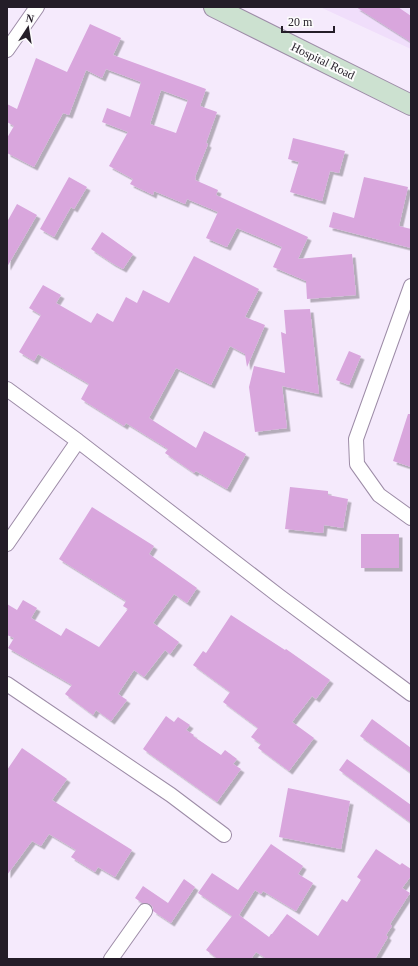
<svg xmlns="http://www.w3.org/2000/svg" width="418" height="966" font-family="Georgia,serif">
	<defs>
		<filter id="shadow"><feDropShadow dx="3.5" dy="3.5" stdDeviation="0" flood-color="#0004"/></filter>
	</defs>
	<rect width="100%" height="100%" fill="#f5eafc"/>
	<path fill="#f0defb" d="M320,7H411V49Z"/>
	<path fill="#d9a6dd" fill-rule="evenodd" filter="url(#shadow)" d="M356,7H398L411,16V42Z
		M90,24L121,38L113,55L206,89L200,106L217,112L206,143L208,144L195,177H196L195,180L218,190L216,195L308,237L298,259L352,254L356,295L307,299L306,281L273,267L282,247L237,228L227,247L206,238L218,212L187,199L185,204L154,191L153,195L130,184L133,179L109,166L128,132L102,122L107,108L130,117L141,82L106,69L102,78L86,70L69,115L63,113L34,167L7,153V138L14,126L7,122V104L17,109L36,58L67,72ZM161,90L188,100L176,133L150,124Z
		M293,138L345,151L339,173L330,171L322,201L290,192L299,162L288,159Z
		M69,177L87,187L74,209L71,207L54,237L40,229Z
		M364,177L408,187L399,226L411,229V248L329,227L333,212L354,218Z
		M17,204L37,215L7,267V222Z
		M102,232L133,254L123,269L112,263L91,249Z
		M194,256L259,289L245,317L265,325L247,367L245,354L230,346L211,385L176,368L149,418L196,448L204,431L246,454L227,489L196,471L194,473L165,453L168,449L126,423L124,426L81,399L89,384L38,354L34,361L19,352L41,315L29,308L43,285L61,295L56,303L91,323L97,313L113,322L126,297L137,303L143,290L169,303Z
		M310,309L319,394L282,386L287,428L255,432L249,387L254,366L285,373L281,332L286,334L284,310Z
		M349,351L361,356L349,385L336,380Z
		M408,414H411V467L393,461Z
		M290,487L328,491V495L348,499L343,528L324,525L323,533L285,529Z
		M92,507L154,546L149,554L197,588L187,603L174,594L153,623L179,642L170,654L165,650L144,677L134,670L118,694L127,700L111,721L96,710L93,715L65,694L72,685L8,648L14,638L7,635V604L17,610L23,600L37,608L31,618L61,636L66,628L99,647L128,609L123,606L126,601L59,559Z
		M361,534H399V568H361Z
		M231,615L285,650L286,649L330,680L316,699L312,696L292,722L314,738L289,771L258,748L261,744L251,737L258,728L223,702L230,692L193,665L203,651L206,653Z
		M166,716L174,722L178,717L190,725L186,730L194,735L193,736L221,755L225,750L237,759L233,764L241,769L217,802L143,749Z
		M372,719L411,748V773L360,736Z
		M22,748L67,779L52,800L132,850L115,877L98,867L95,872L71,857L76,850L49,834L41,846L32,841L7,875V770Z
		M347,759L411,805V823L339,770Z
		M288,788L350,801L341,849L279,837Z
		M271,844L303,866L298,874L313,883L296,911L263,891L261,894L255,890L239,915L269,937L271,934H272L287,914L318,936L342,899L347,902L361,880L357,877L376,849L400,865L402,863L411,869V876L402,888L410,893L390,924L392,926L386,935L388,937L375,959H267L256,952L251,959H218L206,950L232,916L198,893L212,873L238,890Z
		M184,879L195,887L171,923L153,911V907L150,904L146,903H142L135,898L143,886L168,903Z"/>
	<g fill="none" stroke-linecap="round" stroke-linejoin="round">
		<g stroke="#9d8ca7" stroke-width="16">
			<path id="street" d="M7,50L37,7
				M411,286L356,439L357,464L379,495L411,518
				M7,389L78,441L279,596L411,694
				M7,544L78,441
				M7,684L171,795L224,835
				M111,959L145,911"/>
		</g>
		<g stroke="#9d8ca7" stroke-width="22">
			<path id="secondary" d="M214,7L411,105"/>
		</g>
		<use href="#street" stroke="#fff" stroke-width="14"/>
		<use href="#secondary" stroke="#cce1d0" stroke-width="20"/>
	</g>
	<g text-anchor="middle" stroke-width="4" stroke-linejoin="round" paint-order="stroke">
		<g font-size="12" fill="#241d28" stroke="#fcfcfc">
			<text transform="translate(323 61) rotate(26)" y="4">Hospital Road</text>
		</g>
	</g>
	<rect width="418" height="966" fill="none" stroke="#241d28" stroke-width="16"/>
	<g transform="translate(28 28) rotate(12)" stroke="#fcfcfc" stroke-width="3" paint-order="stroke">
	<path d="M0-3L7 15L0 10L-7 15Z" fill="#241d28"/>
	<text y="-6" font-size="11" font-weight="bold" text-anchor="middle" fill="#241d28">N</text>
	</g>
	<path d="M282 26v6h52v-6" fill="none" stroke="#241d28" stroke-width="2"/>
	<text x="288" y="26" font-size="12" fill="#241d28" stroke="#fcfcfc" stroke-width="3" paint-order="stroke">20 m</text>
</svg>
